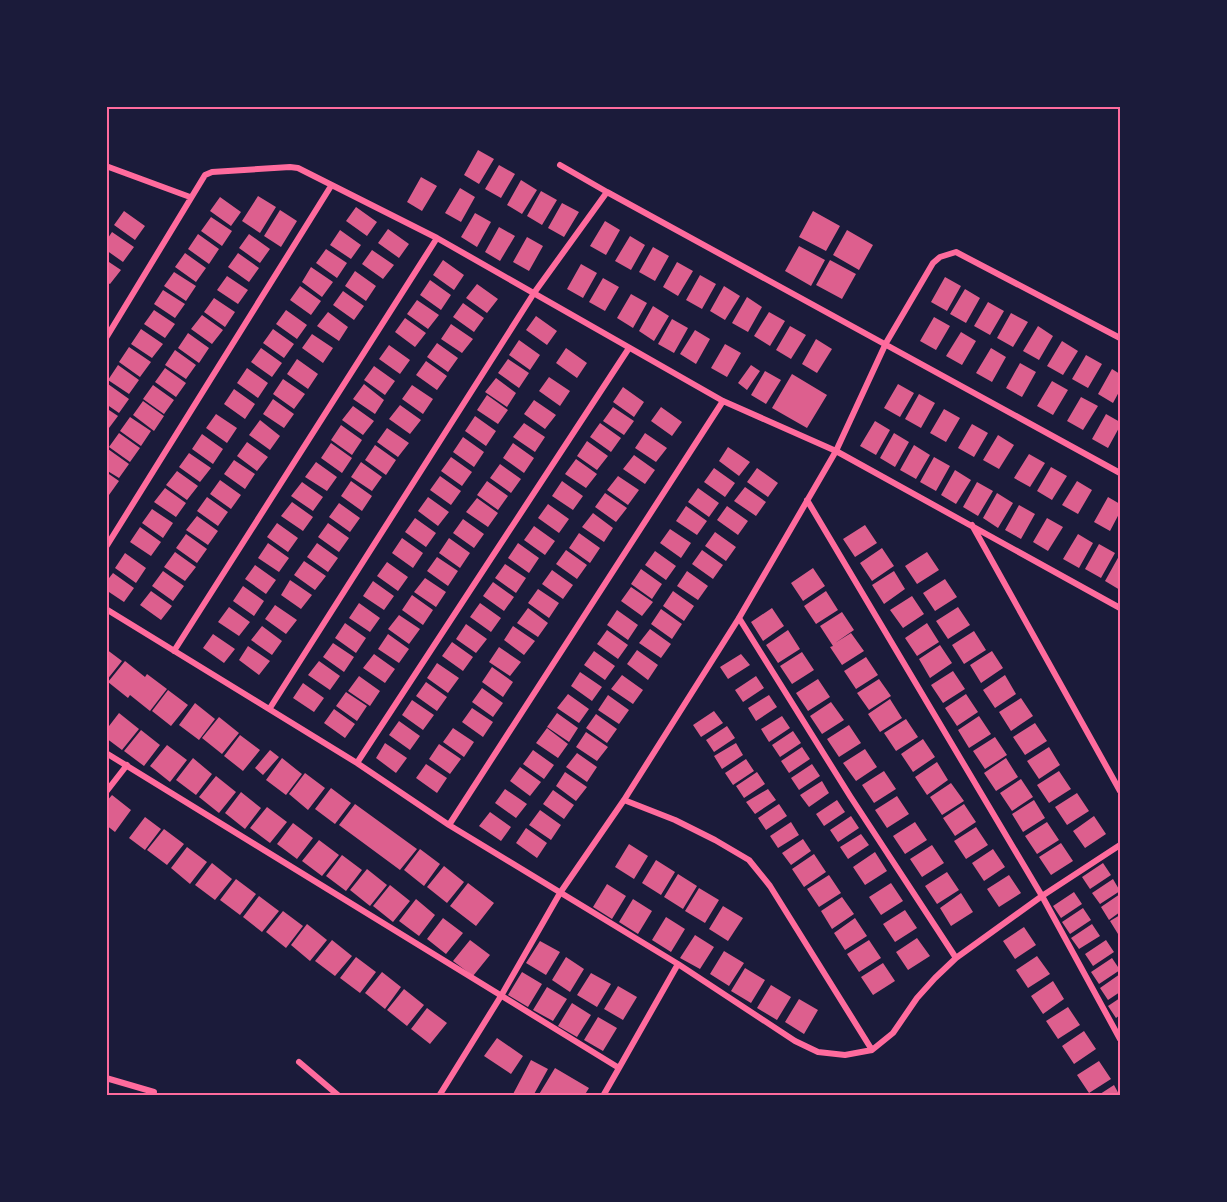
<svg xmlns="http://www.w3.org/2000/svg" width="1227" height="1202" font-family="'Fira Sans Condensed',sans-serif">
	<rect width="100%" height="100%" fill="#1b1b3a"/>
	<path fill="#dd5f8e" d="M478,150L494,159L479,184L464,175Z
		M499,165L515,174L501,198L485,189Z
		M421,177L437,186L422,211L407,202Z
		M521,180L537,190L522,214L507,205Z
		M460,188L475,197L461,222L445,213Z
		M541,191L557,200L542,225L527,216Z
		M258,196L276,207L260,233L242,221Z
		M220,197L241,212L231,226L210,211Z
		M562,203L579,212L564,237L548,228Z
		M356,207L377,222L367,236L346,221Z
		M280,210L297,221L281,247L264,236Z
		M124,211L145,226L135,240L114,225Z
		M813,211L840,226L826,251L799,237Z
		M475,213L491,222L477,247L461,237Z
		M211,217L232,231L222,246L201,231Z
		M605,221L620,230L606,255L590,246Z
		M499,227L515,236L500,261L485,252Z
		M388,229L409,244L399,258L378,243Z
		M340,230L361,245L351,259L330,245Z
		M847,230L873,245L859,270L833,255Z
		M112,232L134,247L123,262L106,250V241Z
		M198,234L219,249L209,264L188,249Z
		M249,234L270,249L260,263L239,248Z
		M630,236L645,245L631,270L615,261Z
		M527,237L543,246L529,271L513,262Z
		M799,246L825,260L811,286L785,271Z
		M653,247L669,256L655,281L639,272Z
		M326,249L347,263L337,278L316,263Z
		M372,250L394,265L383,279L362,264Z
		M185,253L206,268L196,282L175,267Z
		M238,253L259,268L249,282L228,267Z
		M106,260L121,270L110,284L106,282Z
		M443,260L464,275L454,290L433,275Z
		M830,260L856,274L842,299L816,285Z
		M677,262L693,271L678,296L663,287Z
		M581,264L597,273L583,298L567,289Z
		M311,267L333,282L322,297L302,282Z
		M355,271L376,286L366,301L345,286Z
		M174,272L196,286L186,301L164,286Z
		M700,275L716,284L702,309L686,300Z
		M227,276L248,290L238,304L217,290Z
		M945,277L961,286L947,311L931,302Z
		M603,278L619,287L605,311L589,302Z
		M430,280L451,295L441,310L420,295Z
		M477,284L498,299L487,313L466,298Z
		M300,286L321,301L311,315L290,300Z
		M724,286L740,296L725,320L710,311Z
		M965,289L980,298L966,323L950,314Z
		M163,290L185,304L175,318L154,304Z
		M343,291L364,306L354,320L333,305Z
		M631,294L647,303L633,328L617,318Z
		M747,297L762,307L748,332L732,323Z
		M214,298L235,312L225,327L204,312Z
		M417,300L439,315L428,329L407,314Z
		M988,302L1004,311L990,335L974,326Z
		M463,303L484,318L474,332L453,317Z
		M653,306L669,316L654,341L639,331Z
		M154,310L175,324L165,338L144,324Z
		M286,310L307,325L297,339L276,324Z
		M328,312L348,327L339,341L317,326Z
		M769,312L785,321L770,346L754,336Z
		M1011,313L1028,322L1013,347L997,338Z
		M202,315L223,330L212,344L191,329Z
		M536,316L557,331L547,345L526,330Z
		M934,317L950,326L936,350L920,341Z
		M405,318L426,333L415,347L395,332Z
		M672,319L688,328L674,353L658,344Z
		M451,324L473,339L462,353L441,339Z
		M790,326L806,335L791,359L776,350Z
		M1038,326L1053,336L1039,360L1023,351Z
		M141,329L163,344L152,358L131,344Z
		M273,329L294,344L284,358L263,343Z
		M695,330L710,339L696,364L680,354Z
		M961,332L976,341L962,365L946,356Z
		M188,333L209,348L199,363L178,348Z
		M312,334L333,348L323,363L302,348Z
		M816,339L832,349L817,373L802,364Z
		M519,340L540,355L530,370L509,355Z
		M1062,341L1078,351L1063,375L1047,366Z
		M437,343L458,358L448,372L427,357Z
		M725,344L741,353L727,377L711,368Z
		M389,345L410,360L400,374L379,359Z
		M129,347L151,362L140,377L119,362Z
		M261,348L282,363L272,377L251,362Z
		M566,348L587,363L577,378L556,363Z
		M991,348L1006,357L992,382L976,373Z
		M175,350L196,365L186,379L165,365Z
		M1086,355L1102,364L1088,388L1072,379Z
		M297,359L318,374L308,389L287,374Z
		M508,359L529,373L519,388L498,373Z
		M426,361L447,376L437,390L416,375Z
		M1020,363L1036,372L1022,397L1006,388Z
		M118,365L139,380L129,394L108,380Z
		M751,365L760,371L747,390L738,383Z
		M374,366L395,381L385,395L364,380Z
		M165,368L186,383L176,397L155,382Z
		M247,368L268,383L258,398L237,383Z
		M1112,369L1120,374V390L1113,403L1098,394Z
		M765,371L781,380L766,404L751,395Z
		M792,374L827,395L807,428L772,408Z
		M549,377L570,391L560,406L539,391Z
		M496,378L516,393L507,407L485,392Z
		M283,379L305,394L294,409L273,394Z
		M1052,381L1068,390L1053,415L1037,406Z
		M108,384L129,399L119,413L106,404Z
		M364,384L384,400L375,414L353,399Z
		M898,384L914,393L900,417L884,408Z
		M153,385L174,400L164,414L143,399Z
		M412,385L433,399L423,414L402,399Z
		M623,387L644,402L634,417L613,402Z
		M234,389L255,404L245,419L224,404Z
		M919,394L935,403L921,428L905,419Z
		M487,395L508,410L498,424L477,410Z
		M1081,397L1098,406L1083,430L1067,421Z
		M273,399L294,414L284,428L263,414Z
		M534,400L556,415L545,429L524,414Z
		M143,401L164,416L154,431L133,415Z
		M400,405L421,420L410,434L389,419Z
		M353,406L374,421L363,435L342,420Z
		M613,407L634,421L624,435L603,421Z
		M661,407L682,422L672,436L651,421Z
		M106,408L118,416L106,432Z
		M944,409L960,418L946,442L930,433Z
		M216,414L237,428L227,443L206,428Z
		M1106,414L1120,422V426L1108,448L1092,439Z
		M475,416L496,431L486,446L465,431Z
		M130,417L151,431L141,446L120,431Z
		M260,420L280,436L270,450L249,435Z
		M875,421L890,430L876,455L860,446Z
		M524,423L545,437L535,452L513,437Z
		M600,423L621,438L611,452L590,437Z
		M972,424L988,433L974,457L958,448Z
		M341,425L362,440L352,455L331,440Z
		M387,428L409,443L398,457L377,442Z
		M119,433L140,448L130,462L109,447Z
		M645,433L667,448L656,462L635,448Z
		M894,433L909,442L895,467L880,458Z
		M202,434L223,449L213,464L192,449Z
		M998,435L1014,445L999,469L983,460Z
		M463,437L484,452L474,467L453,452Z
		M587,441L608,456L597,470L577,456Z
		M247,442L268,457L257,471L237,456Z
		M331,443L352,458L342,473L321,458Z
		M513,443L534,458L524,473L503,458Z
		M375,445L396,460L386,475L365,460Z
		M914,445L930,455L916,479L900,470Z
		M728,447L750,462L739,476L719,461Z
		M108,449L129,464L119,478L106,470Z
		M189,453L211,468L200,482L179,467Z
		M1029,454L1045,463L1030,487L1014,478Z
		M634,455L655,470L645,484L623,469Z
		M451,457L472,472L462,486L441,471Z
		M934,457L950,466L936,491L920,482Z
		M576,459L597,474L586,488L565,474Z
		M234,460L255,474L245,489L224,474Z
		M316,462L337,477L327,491L305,477Z
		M361,462L382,477L372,491L351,477Z
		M500,464L521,479L511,493L490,478Z
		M1051,467L1067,476L1052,500L1037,491Z
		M714,468L735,483L725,497L704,482Z
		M757,468L778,483L768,497L747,482Z
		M955,470L971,480L956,504L941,495Z
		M177,471L198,486L187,500L166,485Z
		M106,472L119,481L109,495L106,493Z
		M440,476L461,491L451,505L430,490Z
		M618,476L639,490L628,505L607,490Z
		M220,480L241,495L231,509L210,494Z
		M351,481L372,496L362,511L341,496Z
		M487,481L508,496L498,510L477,495Z
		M562,481L583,496L573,510L552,496Z
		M1077,481L1092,490L1078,514L1062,505Z
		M302,482L323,497L313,511L291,496Z
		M977,482L993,491L978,516L963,507Z
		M745,487L766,502L756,516L734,501Z
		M165,488L186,503L176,517L154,502Z
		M698,488L719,503L709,517L688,502Z
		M605,493L627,508L616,522L595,507Z
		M997,493L1013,503L998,528L983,518Z
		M207,497L228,512L218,526L197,511Z
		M428,497L449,512L438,526L418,511Z
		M1108,497L1120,504V512L1110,531L1094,522Z
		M477,498L498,513L488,527L466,512Z
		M292,502L313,517L303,531L281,516Z
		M339,503L360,518L350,532L329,517Z
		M548,504L569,519L559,533L538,518Z
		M1019,505L1035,514L1021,539L1005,530Z
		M686,506L707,521L697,535L676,521Z
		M727,506L748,521L738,535L717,520Z
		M152,509L173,523L163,538L142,523Z
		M593,513L613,528L604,542L582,527Z
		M197,516L218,531L208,545L186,530Z
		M415,518L436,533L426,547L405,532Z
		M1047,518L1063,527L1048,551L1033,542Z
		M463,519L484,534L474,548L453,533Z
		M277,523L298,538L288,552L267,537Z
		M328,523L349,538L339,552L318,537Z
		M865,525L877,543L855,557L843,539Z
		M534,526L555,541L545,555L524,540Z
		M140,527L161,542L151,556L130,542Z
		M670,529L691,543L681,558L660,543Z
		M715,532L736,547L726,561L705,546Z
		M579,533L600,548L590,563L569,548Z
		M186,534L207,549L197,563L176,548Z
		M1078,534L1093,543L1079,568L1063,559Z
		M402,538L423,553L413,568L392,553Z
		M449,538L470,553L460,568L439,553Z
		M268,543L289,558L279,572L258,558Z
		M317,543L338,558L328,572L307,557Z
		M518,543L539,558L529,573L508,558Z
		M1099,544L1115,553L1101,578L1085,569Z
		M882,548L894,566L872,581L860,563Z
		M566,550L587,565L577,579L556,564Z
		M702,550L723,565L713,579L692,564Z
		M655,551L676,566L666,580L645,565Z
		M175,552L196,567L185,581L164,567Z
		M927,552L939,570L917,584L905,566Z
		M125,553L146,568L136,583L115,568Z
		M1119,556L1120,557V590L1105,581Z
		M437,557L458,571L448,586L427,571Z
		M304,561L326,576L315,590L294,575Z
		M387,562L408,577L398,591L377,576Z
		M505,564L526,578L516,593L495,578Z
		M255,565L276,580L266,594L245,579Z
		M813,568L825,586L803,601L791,583Z
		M641,569L662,584L652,599L631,584Z
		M552,570L573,585L563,599L542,584Z
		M163,571L184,586L173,601L152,586Z
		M687,571L708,586L698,600L677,586Z
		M894,571L905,589L884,604L872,585Z
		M113,573L134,588L124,602L106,590V582Z
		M425,578L446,592L436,607L414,592Z
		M945,579L957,597L935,611L923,593Z
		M290,580L312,595L301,609L281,595Z
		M373,581L394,596L384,610L363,596Z
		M493,582L514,597L504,611L483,596Z
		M243,586L264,601L254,616L233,601Z
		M631,587L653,602L642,616L621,601Z
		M538,589L559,603L549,618L528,603Z
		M151,591L172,606L161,620L140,605Z
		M673,591L694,606L684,621L663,606Z
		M826,591L838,610L816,624L804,606Z
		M412,595L433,610L423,625L402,610Z
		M912,596L924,614L903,628L890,610Z
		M359,603L380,618L370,632L349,618Z
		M480,603L501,618L491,632L470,617Z
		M275,605L297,620L286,634L265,619Z
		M229,607L250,622L239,636L218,622Z
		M958,607L970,625L948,639L936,621Z
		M528,608L548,623L538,637L517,623Z
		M772,608L784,626L763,641L751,622Z
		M661,609L682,624L672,639L651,624Z
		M617,610L638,625L628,640L607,625Z
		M842,612L854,630L835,643L851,633L864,651L842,665L830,647L833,646L820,626Z
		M399,615L420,629L409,644L388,629Z
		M345,623L366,638L356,653L335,638Z
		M927,623L939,642L917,656L905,638Z
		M466,624L487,639L476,653L456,639Z
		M262,626L282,641L272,655L251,640Z
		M513,626L535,641L524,655L504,640Z
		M650,629L671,644L661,658L639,643Z
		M607,630L628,645L618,659L597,644Z
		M788,630L800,649L778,663L766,645Z
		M974,631L986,650L964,664L952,645Z
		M213,634L235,649L224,663L203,648Z
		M388,634L409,649L399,663L378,649Z
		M452,642L473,657L463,671L442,656Z
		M333,643L354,657L344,672L323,657Z
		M940,645L952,663L930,678L919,659Z
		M248,646L270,661L259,675L239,660Z
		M499,647L521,662L510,676L489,662Z
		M106,649L122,661L106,681Z
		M637,650L658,665L648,680L627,664Z
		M594,651L615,666L605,680L584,665Z
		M992,651L1003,668L981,683L970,665Z
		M802,652L814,670L792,684L780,666Z
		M374,654L395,669L385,683L363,668Z
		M741,654L750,665L728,679L720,667Z
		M866,657L878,675L856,689L844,671Z
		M125,661L145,677L147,674L167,689L150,711L130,695L128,698L108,682Z
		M319,661L340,676L330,690L308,675Z
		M437,663L459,678L448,693L427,678Z
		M492,667L513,682L503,697L482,682Z
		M953,671L965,689L943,703L931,685Z
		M580,672L602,687L592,701L571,686Z
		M622,675L643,690L633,704L611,689Z
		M1005,675L1016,694L995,708L983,690Z
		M359,676L380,691L370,706L348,691Z
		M756,676L764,688L743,702L735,690Z
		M818,679L830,697L808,711L796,693Z
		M879,679L891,696L869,710L857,693Z
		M426,682L447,697L437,711L416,696Z
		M303,683L324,698L314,712L293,698Z
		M482,688L503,703L493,717L472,702Z
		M168,690L188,705L171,726L152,711Z
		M346,692L367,706L357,721L336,706Z
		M568,694L589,709L579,723L557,708Z
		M966,694L978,712L957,726L945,708Z
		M608,695L629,710L619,724L598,710Z
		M769,695L777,707L756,721L748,708Z
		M1021,698L1033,716L1011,731L999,712Z
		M890,699L902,718L880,732L868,714Z
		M412,700L434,715L423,730L402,715Z
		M831,702L844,720L822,734L810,716Z
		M195,703L215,719L199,740L179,725Z
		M472,708L493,722L483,737L462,722Z
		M334,709L355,724L345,738L324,723Z
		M714,711L723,723L701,737L693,725Z
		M119,713L139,729L122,750L106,738V730Z
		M557,713L578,728L569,742L547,727Z
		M596,714L617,729L607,743L586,728Z
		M782,716L790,728L769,742L761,729Z
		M979,716L991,734L969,748L958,730Z
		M219,717L239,733L222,754L202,738Z
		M906,719L918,737L896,751L884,733Z
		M399,721L420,736L410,750L389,735Z
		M1035,723L1047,741L1025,755L1013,737Z
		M849,725L861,743L839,757L827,739Z
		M727,726L735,738L714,752L706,740Z
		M453,728L474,742L464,757L443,742Z
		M547,728L568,744L558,758L536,743Z
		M141,730L160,745L144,766L124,751Z
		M793,731L801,743L780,757L772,745Z
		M586,732L608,747L597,761L576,747Z
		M240,735L260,750L243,771L224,756Z
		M995,737L1007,755L985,769L973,751Z
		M923,739L935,757L913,772L901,754Z
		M385,743L407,758L396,773L376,758Z
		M736,743L743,755L722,769L714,756Z
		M439,744L461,759L450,774L429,759Z
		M167,745L187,760L170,782L150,766Z
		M802,747L810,759L789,773L781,761Z
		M1049,747L1060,765L1039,779L1027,761Z
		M865,749L877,767L856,781L843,763Z
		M270,750L279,757L263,775L255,768Z
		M533,750L554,765L544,779L523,764Z
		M577,753L597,767L587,782L566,767Z
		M193,758L212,774L196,795L176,780Z
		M282,758L302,774L286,795L266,780Z
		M1006,758L1018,777L996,791L984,773Z
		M746,759L754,771L733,785L725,773Z
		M937,762L948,780L927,795L915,777Z
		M426,764L447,778L437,793L416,778Z
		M812,764L820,776L799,790L791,778Z
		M520,767L541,782L530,796L510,781Z
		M884,771L896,789L874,803L862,785Z
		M1059,771L1071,789L1049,803L1037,785Z
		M565,772L587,787L576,801L556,786Z
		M757,772L765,784L744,798L736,786Z
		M305,773L325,788L308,810L289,794Z
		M216,776L236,792L219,813L199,797Z
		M1021,779L1033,797L1012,811L1000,793Z
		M822,781L829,793L809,807L800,795Z
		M951,783L964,801L942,815L930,797Z
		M331,788L351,803L335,824L315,809Z
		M505,789L527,804L516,818L495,803Z
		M768,789L776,800L755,814L746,802Z
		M553,790L574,805L564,819L543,804Z
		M241,792L261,808L245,829L225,813Z
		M1077,793L1089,811L1067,825L1055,807Z
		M112,795L131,810L115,832L106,825V802Z
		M897,796L909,814L887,828L875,810Z
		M837,800L845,812L824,826L816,814Z
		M1034,800L1045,818L1023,832L1012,814Z
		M355,804L417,849L400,870L339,825Z
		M779,804L787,816L766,830L758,818Z
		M964,804L976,822L955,836L943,818Z
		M267,807L287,822L270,843L250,828Z
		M540,810L561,825L551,840L529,825Z
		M490,812L511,827L501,841L479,826Z
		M851,816L859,828L838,842L830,830Z
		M1094,816L1106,834L1085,848L1073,831Z
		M145,817L161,829L145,850L129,838Z
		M791,822L799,835L778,848L770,836Z
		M915,822L927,840L905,854L893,836Z
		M1047,822L1059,840L1037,854L1025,836Z
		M293,823L313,838L297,859L277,844Z
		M976,827L988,845L966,859L954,841Z
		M526,828L547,843L537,858L516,843Z
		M164,829L184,844L167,865L147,850Z
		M861,834L869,845L848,859L840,847Z
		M803,839L811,851L791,865L782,853Z
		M319,840L339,855L322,876L302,861Z
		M1061,843L1073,861L1051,875L1039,857Z
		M629,844L648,856L634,879L615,867Z
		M932,845L944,863L922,877L910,859Z
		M187,847L207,862L190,884L171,868Z
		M420,849L440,864L424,886L404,870Z
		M993,849L1005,867L984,881L972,863Z
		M875,852L887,871L865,885L853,867Z
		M814,854L826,872L804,887L792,869Z
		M342,855L362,870L346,891L326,876Z
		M656,860L675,872L661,895L642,883Z
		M212,863L232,879L215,900L195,885Z
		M1103,863L1111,875L1090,889L1082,877Z
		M444,866L464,882L447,903L427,887Z
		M367,869L387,885L370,906L350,890Z
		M947,872L959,890L937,904L925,886Z
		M678,874L697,886L683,909L664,897Z
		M829,875L841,893L819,907L807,889Z
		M1009,875L1021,893L999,907L987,889Z
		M236,879L256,894L240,915L220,900Z
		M1113,879L1120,891L1100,904L1092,893Z
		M468,883L494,903L476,926L450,906Z
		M891,883L903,901L881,915L869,897Z
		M607,884L626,896L612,919L593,907Z
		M390,885L410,901L393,922L373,906Z
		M699,888L719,900L705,923L685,911Z
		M1074,892L1082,904L1061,918L1053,906Z
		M961,893L973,912L951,926L940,908Z
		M1120,894V912L1109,920L1101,907Z
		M259,896L279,911L262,932L243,917Z
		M842,897L854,914L832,929L821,911Z
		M416,899L435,915L419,936L399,921Z
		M633,899L652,911L638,934L619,922Z
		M723,906L743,918L728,941L709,929Z
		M1083,908L1091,920L1070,934L1062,922Z
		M905,910L917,928L895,942L883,924Z
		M283,911L303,926L286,948L266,932Z
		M1120,915V932L1118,934L1110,921Z
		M666,917L685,929L671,952L652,940Z
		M443,918L463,933L446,954L427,939Z
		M855,918L867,936L845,950L834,933Z
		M307,924L327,940L310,961L291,945Z
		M1092,924L1100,936L1079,949L1071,938Z
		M1024,927L1036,945L1015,959L1003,941Z
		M695,935L714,947L700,969L680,958Z
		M917,938L930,956L908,970L896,952Z
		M332,940L352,956L335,976L315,961Z
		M470,940L490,955L473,976L453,961Z
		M869,940L881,958L859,972L847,954Z
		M1106,940L1114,952L1093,966L1085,954Z
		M540,941L560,952L546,975L526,963Z
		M724,951L744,963L729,986L710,974Z
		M1037,956L1050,974L1028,988L1016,970Z
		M356,957L376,972L360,993L340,978Z
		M566,957L584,969L570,992L552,980Z
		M1112,958L1120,970L1099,984L1091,972Z
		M883,963L895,981L873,995L861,977Z
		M745,968L765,980L751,1003L731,991Z
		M382,972L401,987L385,1009L365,993Z
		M522,972L542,984L528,1007L508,995Z
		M591,973L611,984L597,1007L577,995Z
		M1120,974V992L1108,1000L1100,988Z
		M1053,981L1064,999L1043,1014L1031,996Z
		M771,985L791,997L777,1020L757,1008Z
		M618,986L637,997L623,1020L604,1009Z
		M547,987L567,999L553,1021L533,1010Z
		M404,989L424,1005L407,1026L387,1010Z
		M1120,998V1015L1116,1018L1108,1006Z
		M799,999L818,1010L804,1034L785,1022Z
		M572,1003L591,1015L577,1037L558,1026Z
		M1068,1007L1080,1025L1058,1039L1046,1021Z
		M427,1008L447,1023L430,1044L411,1029Z
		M598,1017L617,1028L603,1051L584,1040Z
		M1084,1031L1096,1049L1074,1064L1062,1046Z
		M497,1038L523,1056L511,1074L484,1056Z
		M531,1060L548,1069L533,1096H512Z
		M1099,1061L1111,1079L1089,1093L1077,1075Z
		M555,1068L589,1088L584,1096H538Z
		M1114,1085L1120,1096H1097Z"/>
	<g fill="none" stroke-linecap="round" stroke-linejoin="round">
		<path stroke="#ff6b9d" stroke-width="6" d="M560,165L607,192
			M106,166L190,197
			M106,338L205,175L212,172L290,167L298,168L437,238L723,401L836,451L1120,608
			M807,500L1042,896L1120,1039
			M972,525L1120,791
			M106,547L331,186
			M106,609L357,763L449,825L678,964L795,1041L818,1052L845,1055L872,1050L893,1033L917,998L935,978L956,958L1042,896L1120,845
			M739,618L850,796L956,958
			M174,651L437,238
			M270,708L534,293L607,192L1120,473
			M106,753L619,1068L678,964
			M357,763L629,348
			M106,792L127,765
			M624,800L675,820L715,840L749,860L770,886L872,1050
			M449,825L723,401
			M299,1062L339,1096
			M106,1078L154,1092
			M439,1096L501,996L560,893L624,800L739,618L836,451L886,343L933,263L940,257L956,252L1120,338
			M603,1096L619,1068"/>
	</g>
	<rect width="1227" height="1202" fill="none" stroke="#1b1b3a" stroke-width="216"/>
	<rect x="108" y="108" width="1011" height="986" fill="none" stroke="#ff6b9d" stroke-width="2"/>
</svg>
